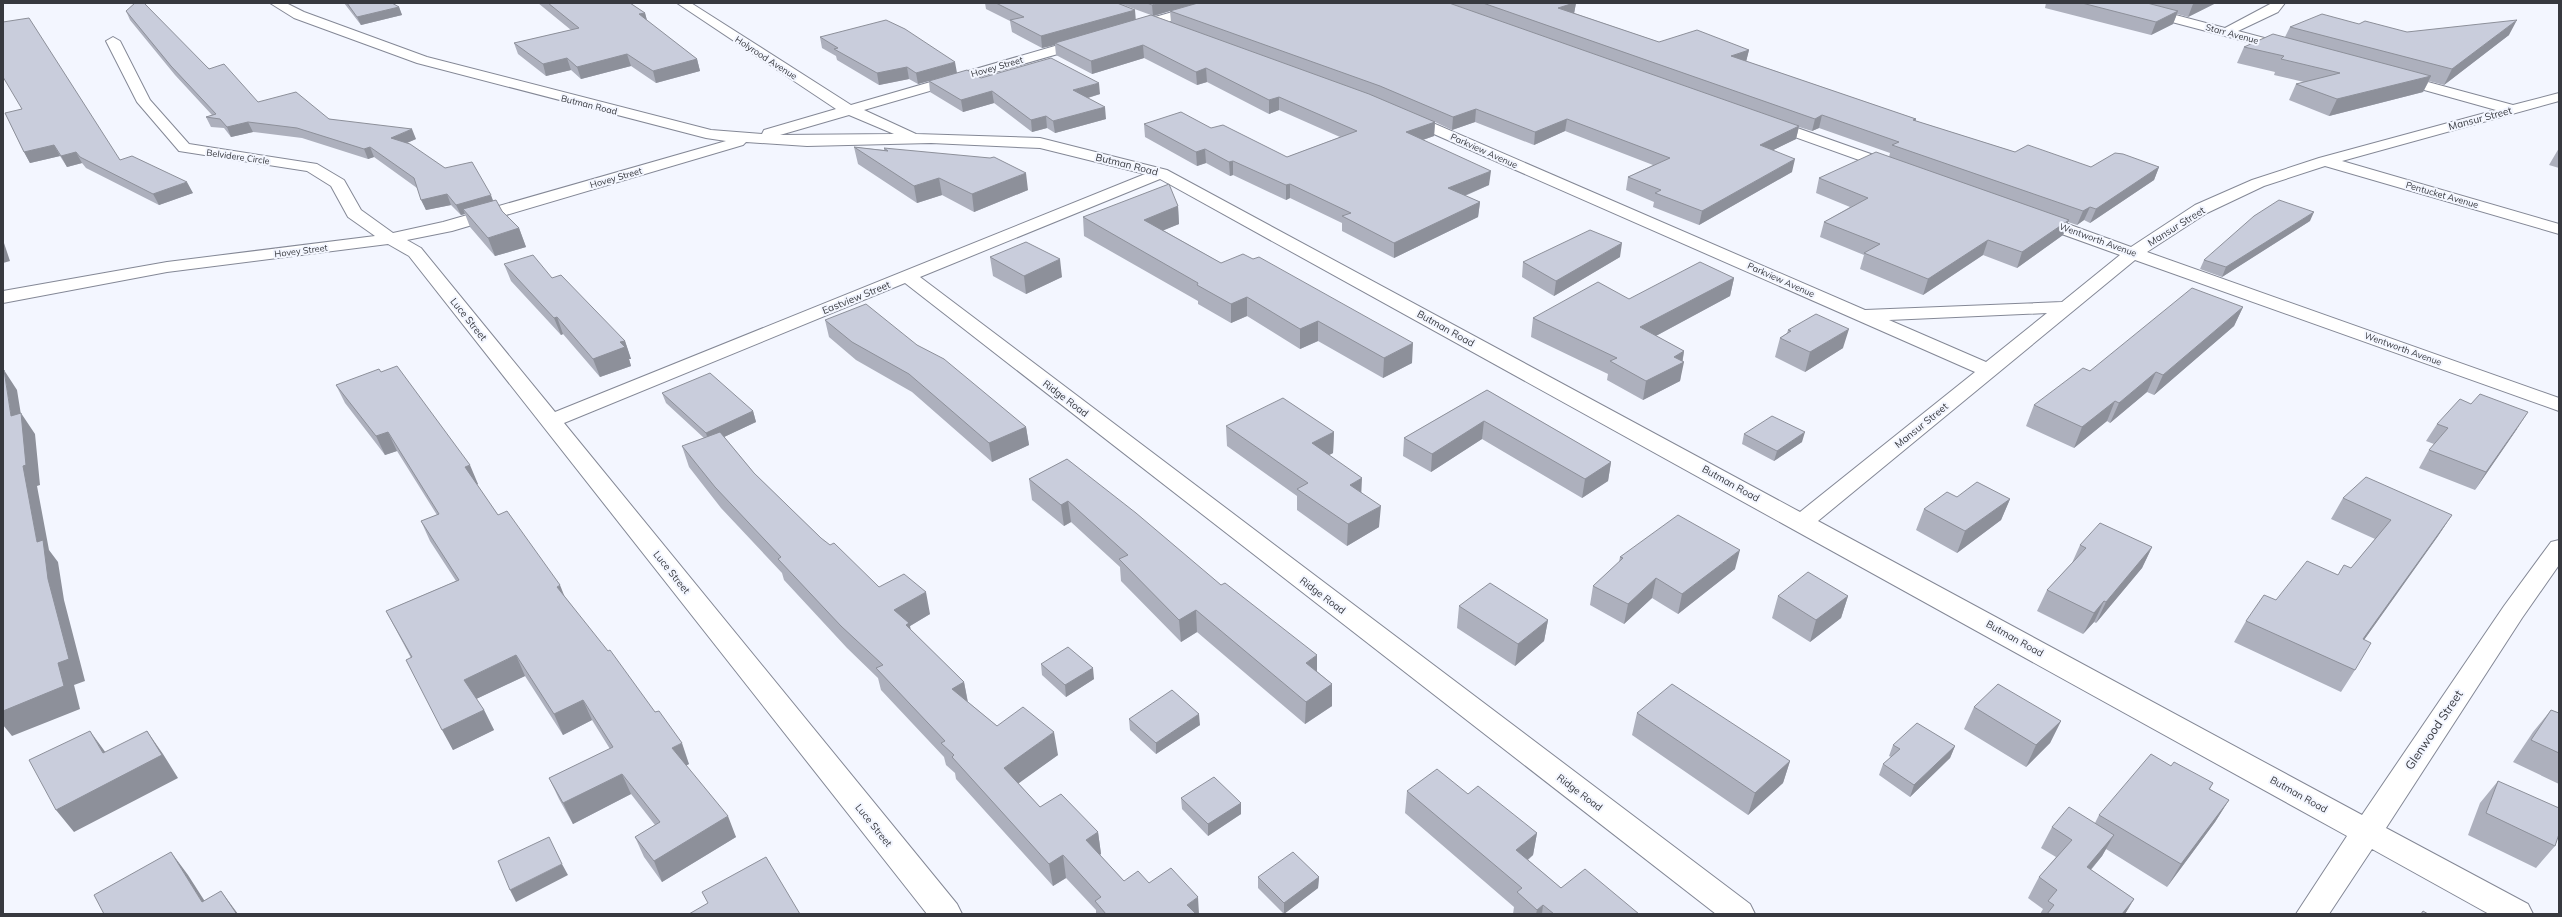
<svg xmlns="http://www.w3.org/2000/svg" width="2562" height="917" font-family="Mulish,sans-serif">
	<rect width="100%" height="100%" fill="#f3f6ff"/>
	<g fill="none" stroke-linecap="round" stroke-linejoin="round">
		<g stroke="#848896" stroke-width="2">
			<path id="minor" d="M270,3H286L304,12L427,57L711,130L762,134L764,130L836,109L677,3H691L851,105L1079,39H1089L1091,42L1089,45L864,110L916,134L1040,138L1167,170L1800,512L1975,372L1402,120L1400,117L1402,114H1412L1865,310L2062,302L2120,255L2031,223L2028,219L2031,215H2043L2131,247L2195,205L2252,180L2319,158L2496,110L2392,81L2390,78L2392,75H2402L2513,105L2559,93V101L2342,161L2559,224V234L2325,166L2264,186L2207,213L2147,252L2559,398V411L2135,260L1818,521L2362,815L2504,606L2551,542L2559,540V565L2522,618L2386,828L2528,904L2533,914H2489L2372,849L2329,914H2296L2347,836L1160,179L920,277L1750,904L1755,914H1716L905,283L564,423L957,904L962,914H927L409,256L388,244L167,272L3,303V291L167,262L375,236L348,217L331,186L307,171L179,151L137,102L106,41L113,37L120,41L150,100L189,144L317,164L344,180L361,210L393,233L443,222L726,141L706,138L417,63L294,18ZM849,115L894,134L780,135ZM746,142L807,146L931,143L1040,148L1145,174L555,412L421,248L407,240L452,231L743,145ZM2047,313L1986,362L1889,320Z
				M1204,3H1224L1222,6L1137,31L1132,32L1125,28L1127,25Z
				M2109,3H2130L2225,28L2272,3H2285L2278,12L2238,31L2291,45L2293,48L2286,52L2111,6Z
				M1769,118L1899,164L1901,167L1899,170H1887L1764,126L1761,123L1764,120Z"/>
		</g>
		<use href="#minor" fill="#fff" fill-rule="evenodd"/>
	</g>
	<path fill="#adb0bd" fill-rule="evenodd" d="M344,3H392L399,7L402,15L361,25Z
		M538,3H630L645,13L647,21L697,59L700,71L656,83L631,66L581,79L571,70L546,76L518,54L514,43L571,30Z
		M985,3H1576L1574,13L1659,42L1749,50L1746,61L1916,119V121L2015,152L2091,167H2159L2154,180L2090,223L2084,220L2077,225L2068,222L2063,235L2017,268L1983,255L1923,295L1860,269L1864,255L1820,237L1824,222L1850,207L1816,193L1819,178L1889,157L1890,153L1819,128L1812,131L1799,127L1796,139L1773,150L1792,172L1699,225L1653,207L1654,202L1626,190L1628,177L1653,165L1565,131L1534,145L1475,122L1452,130L1435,122L1434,136L1423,140L1489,185L1465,196L1480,202L1478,217L1394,258L1342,231V223L1290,198L1286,200L1233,175L1230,176L1206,163L1197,166L1145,137L1144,124L1211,128L1287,157L1340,137L1279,110L1269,114L1207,82L1197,85L1144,58L1092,74L1056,55L1055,45L1042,48L1012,32L1010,21L986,9ZM1118,3L1151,15L1135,20V10ZM1170,11L1171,22L1154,16Z
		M2046,3H2216L2188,17L2177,14L2173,24L2151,35L2045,8Z
		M126,11L258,102L416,139L407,143L493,200L502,211L519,228L526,247L495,256L470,227L465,214L461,215L451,205L426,210L417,188L374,157L368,159L302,138L253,132L231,137L224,128L211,127L206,117L212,115L175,75L130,20Z
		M2359,24L2407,32L2509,35L2444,85L2429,81L2423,92L2329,116L2289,100L2296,84L2304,82L2274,75L2275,72L2237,63L2244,47L2285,37L2290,27Z
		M820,37L957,73L981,78L1100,94L1088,98L1106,119L1055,133L1047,128L1032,132L994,103L963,112L930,92L929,81L918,84L909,79L879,85L837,60L836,56L822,48Z
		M5,113L120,160L193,193L159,205L86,168L82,163L67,167L60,156L30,163L24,152Z
		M854,147L884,150V148L1028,190L974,212L942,195L917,203L858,164Z
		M2559,148V168L2549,165Z
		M1178,206L1179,224L1163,230L1221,263L1412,363L1383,378L1318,341L1300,349L1247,316L1231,323L1198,304V301L1084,236L1083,217Z
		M2310,221L2222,277L2200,269L2204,260Z
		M990,257L1062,277L1026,294L993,276Z
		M1620,257L1554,296L1522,277L1523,262Z
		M504,264L552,278L625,341L631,359H629L631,366L600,377L563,334L561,335L511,281Z
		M1734,278L1730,296L1656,336L1684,351L1680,381L1643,400L1607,380L1608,374L1531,337L1533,318Z
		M2243,307L2234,326L2154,395L2147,392L2110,423L2107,421L2074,448L2026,426L2034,405L2090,371Z
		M825,320L917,345L1026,427L1029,445L992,462L912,392L856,360L829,337Z
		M1788,330L1843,348L1805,372L1775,357L1780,338L1787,333Z
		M381,372L478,484L477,485L498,515L565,597L689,764L686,765L736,837L662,882L644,857L635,837L655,825L631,794L573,824L559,799L549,778L610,749L592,720L563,735L525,676L476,699L484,710L494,730L453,750L411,658L386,611L456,581L430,541L421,521L437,515L397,451L385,455L345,403L336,385Z
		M1487,390L1611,462L1608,481L1582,498L1482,439L1431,472L1403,456L1404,438Z
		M662,393L753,411L756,422L724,437L754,473L821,538L879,587L930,614L910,626V629L964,682L968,702L997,726L1058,755L1018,783L1040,807L1098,832L1101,854L1100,855L1124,881L1149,883L1199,914H1096V910L1066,878L1053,886L956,779L955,773L946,765L944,757L881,690L878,678L847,648L784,580L782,573L721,508L689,467L682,446L704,438L666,403Z
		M2437,424L2517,429L2475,490L2419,468L2429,450L2434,444L2426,441Z
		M1226,426L1334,432L1333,453L1329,455L1362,493L1379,527L1347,546L1297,510V496L1227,446Z
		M1744,434L1802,442L1774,461L1742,444Z
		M1067,459L1332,684V706L1305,724L1197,632L1181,642L1121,581L1120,567L1071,522L1064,526L1032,500L1029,479Z
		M1957,497L2010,499L2001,520L1957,553L1916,530L1924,509Z
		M2343,498L2452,515L2438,536L2364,640L2355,670L2341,692L2234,642L2246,621L2276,600L2338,575L2351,568L2375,539L2331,519Z
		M2080,545L2152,547L2142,568L2096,623L2094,622L2083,634L2037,611L2047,590L2072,563Z
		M1620,557L1735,569L1678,614L1652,598L1624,624L1590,605L1593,586L1619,562Z
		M1778,596H1848L1841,618L1810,642L1772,618Z
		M1459,606L1548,620L1544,641L1515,666L1457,628Z
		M1041,664L1094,679L1066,697L1042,675Z
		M1974,707L2061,721L2050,743L2026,767L1964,729Z
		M2551,710L2559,713V784L2513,762L2533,732Z
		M1637,713L1790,761L1783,783L1748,815L1632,735Z
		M1129,719L1200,725L1156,754L1130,730Z
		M1893,745L1955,746L1950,758L1910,797L1879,775L1883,764L1891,757L1889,756Z
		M2171,766L2213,783L2210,789L2229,800L2215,822L2167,887L2106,849L2102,856L2091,870L2134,899L2125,914H2040L2043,909L2028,898L2039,877L2056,857L2041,848L2052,827L2095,823L2099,815Z
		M2498,781L2555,846L2536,868L2468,835L2480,803Z
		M1407,791L1468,794L1537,833L1533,855L1528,860L1561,888L1639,914H1513L1514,907L1405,813Z
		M1181,798L1241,803V814L1208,836L1182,809Z
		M1258,877H1319L1318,888L1284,914L1258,888Z"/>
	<path fill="#8d909a" d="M1159,3H1199L1170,11L1153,16L1152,5Z
		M1574,3H1576L1574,14L1558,8Z
		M2195,3H2216L2188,17L2193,4Z
		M399,7L402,15L361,25L357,17Z
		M1135,10L1136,22L1055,43V45L1042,48L1041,36Z
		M2178,11L2173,24L2151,35L2156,22Z
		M645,13L648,24L639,14Z
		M2517,20L2509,35L2444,85L2452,69Z
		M1143,45L1144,58L1092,74L1091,61Z
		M1749,50L1746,62L1731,56Z
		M627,54L631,66L581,79L577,67Z
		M567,58L571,70L546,76L543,64Z
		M697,59L700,71L656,83L653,71Z
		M955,62L957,73L918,84L916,73Z
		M907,67L909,79L879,85L877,73Z
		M1206,68L1207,82L1197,85L1196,72Z
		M2431,76L2423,92L2329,116L2337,99Z
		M1099,83L1100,94L1074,102L1073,90Z
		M992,91L994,103L963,112L961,100Z
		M1279,97V110L1269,114V100Z
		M1105,107L1106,119L1055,133L1053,121Z
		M1476,109L1475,122L1452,130L1453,117Z
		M1822,115L1819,128L1812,131L1815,119Z
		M1046,116L1047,128L1032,132L1031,120Z
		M1567,119L1565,131L1534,145L1535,132Z
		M248,122L253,132L231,137L227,127Z
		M1435,122L1434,136L1405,146L1406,132Z
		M1799,126L1796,139L1757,158L1760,145Z
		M412,129L416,139L395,148L391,138Z
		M54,145L60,156L30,163L24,152Z
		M370,147L374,157L368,159L364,149Z
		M1205,149L1206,163L1197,166L1196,152Z
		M76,152L82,163L67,167L61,156Z
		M1795,159L1792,172L1699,225L1702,211Z
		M1233,161V175L1230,176L1229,162Z
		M2159,167L2154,180L2090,223L2096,209Z
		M1491,171L1489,185L1447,203L1448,188Z
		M1026,173L1028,190L974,212L972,194Z
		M939,178L942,195L917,203L914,186Z
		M187,182L193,193L159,205L153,194Z
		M1290,184V198L1286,200V185Z
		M447,194L451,205L426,210L421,200Z
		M491,195L495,206L463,209L465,214L461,215L456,205Z
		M1480,202L1478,217L1394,258V243Z
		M1178,206L1179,224L1145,238L1144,220Z
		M2090,207L2084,220L2077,225L2083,211Z
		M2314,212L2310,221L2222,277L2226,267Z
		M2069,220L2063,235L2017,268L2022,252Z
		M519,228L526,247L495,256L488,238Z
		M3,240L10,261L3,263Z
		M1988,240L1983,255L1923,295L1928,279Z
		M1622,243L1620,257L1554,296L1556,281Z
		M1060,259L1062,277L1026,294L1024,276Z
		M1734,278L1730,296L1637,346L1640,327Z
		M1247,297V316L1231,323V304Z
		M2243,307L2234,326L2154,395L2163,375Z
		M557,317L563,334L561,335L554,318Z
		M1318,321V341L1300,349V329Z
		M1849,329L1843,348L1805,372L1810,352Z
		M625,341L631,359H629L631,366L600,377L593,359L620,342Z
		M1413,343L1412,363L1383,378L1384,358Z
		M1684,351L1682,363L1684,362L1680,381L1643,400L1646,381L1674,357Z
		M4,370L17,390L22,421L21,413L35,434L40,485L37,486L49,550L58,562L64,600L85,681L74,685L80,709L12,736L3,725V711L58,663L37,542L11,416Z
		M2156,372L2147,392L2110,423L2119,403Z
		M2115,401L2107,421L2074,448L2082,427Z
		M753,411L756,422L709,444L706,433Z
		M2528,412L2517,429L2475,490L2486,472Z
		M1484,421L1482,439L1431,472L1432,454Z
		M1026,427L1029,445L992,462L989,443Z
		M388,432L397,451L385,455L376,436Z
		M1334,432L1333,453L1312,464V443Z
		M1805,432L1802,442L1774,461L1777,451Z
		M1611,462L1608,481L1582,498L1585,479Z
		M470,465L478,484L473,486L465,467Z
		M1362,478L1361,499L1350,485Z
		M2010,499L2001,520L1957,553L1965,531Z
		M1068,501L1071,522L1064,526L1061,505Z
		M1381,506L1379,527L1347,546L1348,524Z
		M2452,515L2438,536L2349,661L2363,639Z
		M2152,547L2142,568L2096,623L2106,602Z
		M1740,550L1735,569L1678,614L1682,594Z
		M1656,578L1652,598L1624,624L1628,604Z
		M560,585L568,605L557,587Z
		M926,592L930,614L910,626L914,645L894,610Z
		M1848,596L1841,618L1810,642L1816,620Z
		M2104,601L2094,622L2083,634L2094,613Z
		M1196,610L1197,632L1181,642L1179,620Z
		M1548,620L1544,641L1515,666L1518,644Z
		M516,655L525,676L474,700L464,680Z
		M1317,655V677L1306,663Z
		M1093,668L1094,679L1066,697L1065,685Z
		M964,682L968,704L952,689Z
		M1332,684V706L1305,724L1306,702Z
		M583,700L592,720L563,735L554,714Z
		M484,710L494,730L453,750L442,730Z
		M1199,714L1200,725L1156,754V743Z
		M2061,721L2050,743L2026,767L2036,745Z
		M90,731L106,753H103Z
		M147,731L163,754L178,778L74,832L56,810Z
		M1054,732L1058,755L1008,791L1004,768Z
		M682,743L689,764L680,769L672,748Z
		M1955,746L1950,758L1910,797L1914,785Z
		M1790,761L1783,783L1748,815L1755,793Z
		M622,774L631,794L573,824L563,803Z
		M2229,800L2215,822L2167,887L2181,864Z
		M1241,803V814L1208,836V824Z
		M728,816L736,837L662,882L654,861Z
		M1098,832L1101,854L1089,862L1086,840Z
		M1537,833L1533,855L1512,872L1516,850Z
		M2114,835L2102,856L2075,888L2087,867Z
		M171,852L188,875L213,914L202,902Z
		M1063,855L1066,878L1053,886L1049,864Z
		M562,864L568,875L516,902L510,890Z
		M1319,877L1318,888L1284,914V903Z
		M221,891L238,914H234Z
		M1198,897L1199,914H1188L1187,905Z
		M2134,899L2125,914H2122Z
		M1543,905L1542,914H1536L1537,910Z"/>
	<path fill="#c9cddc" stroke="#8d909a" d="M135,3H144L209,69L224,64L258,102L296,92L329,119L412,129L391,138L410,144L445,168L472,162L491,195L456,205L447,194L421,200L414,178L370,147L364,149L297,128L248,122L227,127L220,119L206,117L216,114L171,66L126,11Z
		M347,3H392L399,7L357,17Z
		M548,3H630L645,13L639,14L697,59L653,71L627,54L577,67L567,58L543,64L514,43L579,28Z
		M996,3H1117L1135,10L1041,36L1010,20L1024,17Z
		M1147,3H1159L1152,5Z
		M1198,3H1449L1799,126L1760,145L1795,159L1702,211L1655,193L1661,190L1628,177L1670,158L1567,119L1535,132L1476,109L1453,117L1380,86L1170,11Z
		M1483,3H1574L1558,8L1659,42L1697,30L1749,50L1731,56L1916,119L1913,120L2015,152L2028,145L2091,167L2115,153L2123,154L2159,167L2096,209L2090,207L2083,211L1892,145L1899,142L1822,115L1815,119Z
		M2082,3H2147L2178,11L2156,22Z
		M2322,14L2359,24L2365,21L2407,32L2517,20L2452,69L2290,27Z
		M1151,15L1369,94L1435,122L1406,132L1491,171L1448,188L1480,202L1394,243L1342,216L1351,213L1290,184L1286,185L1233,161L1229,162L1205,149L1196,152L1144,124L1181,112L1211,128L1223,125L1287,157L1357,131L1279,97L1269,100L1206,68L1196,72L1143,45L1091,61L1055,43Z
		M29,18L120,160L132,156L187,182L153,194L80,157L76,152L61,156L54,145L24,152L5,113L22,109L3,77V22Z
		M886,20L905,29L955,62L916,73L907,67L877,73L834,49L838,48L820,37Z
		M2273,34L2431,76L2337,99L2296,84L2340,73L2281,59L2284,56L2244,47Z
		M1051,58L1099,83L1073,90L1105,107L1053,121L1046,116L1031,120L992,91L961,100L929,81L967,70L981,78Z
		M854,147L888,151L884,148L990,158L994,157L1026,173L972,194L939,178L914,186Z
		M1876,152L2069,220L2022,252L1988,240L1928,279L1864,253L1880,244L1824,222L1868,198L1819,178Z
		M1169,184L1178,206L1144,220L1221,263L1243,254L1253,259L1259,257L1413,343L1384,358L1318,321L1300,329L1247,297L1231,304L1197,285L1198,283L1083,217Z
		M496,200L502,211L519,228L488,238L463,209Z
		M2279,200L2314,212L2226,267L2204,260L2254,216Z
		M1590,230L1622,243L1556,281L1523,262Z
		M1026,242L1060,259L1024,276L990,257Z
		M533,255L552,278L561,275L625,341L620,342L625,347L593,359L557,317L554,318L504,264Z
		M1700,262L1734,278L1640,327L1684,351L1674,357L1684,362L1646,381L1610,361L1617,358L1533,318L1598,282L1629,299Z
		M2192,288L2243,307L2163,375L2156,372L2119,403L2115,401L2082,427L2034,405L2083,368L2090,371Z
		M866,304L917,345L944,359L1026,427L989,443L909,374L852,342L825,320Z
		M1816,314L1849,329L1810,352L1780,338L1791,331L1788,330Z
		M397,366L470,465L465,467L498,515L507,511L560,585L557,587L608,651L610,650L655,712L659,711L682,743L672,748L728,816L654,861L635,837L660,822L622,774L563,803L549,778L613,747L583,700L554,714L516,655L464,680L484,710L442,730L406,660L412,657L386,611L459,580L421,521L439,514L388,432L376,436L336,385L379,369L381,372Z
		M4,370L11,416L21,413L26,465L23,466L37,542L43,540L48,579L69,659L58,663L64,686L3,711V373Z
		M710,373L753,411L706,433L662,393Z
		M1487,390L1611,462L1585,479L1484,421L1432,454L1404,438Z
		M2480,394L2528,412L2486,472L2429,450L2448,428L2437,424L2460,399L2471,404Z
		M1283,398L1334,432L1312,443L1362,478L1350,485L1381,506L1348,524L1297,489L1308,483L1226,426Z
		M1772,416L1805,432L1777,451L1744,434Z
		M720,432L754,473L821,538L830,545L834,543L879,587L904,574L926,592L894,610L909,623L906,625L964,682L952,689L997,726L1023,707L1054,732L1004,768L1040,807L1061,794L1098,832L1086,840L1124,881L1138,871L1149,883L1171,868L1198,897L1187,905L1196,914H1106L1095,901L1101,897L1063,855L1049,864L952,757L954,755L941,743L945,741L876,668L883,665L841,626L778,559L781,557L715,487L682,446Z
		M1067,459L1136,513L1221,585L1225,583L1317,655L1306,663L1332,684L1306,702L1196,610L1179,620L1119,559L1128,555L1068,501L1061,505L1029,479Z
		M2366,477L2452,515L2363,639L2371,643L2355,670L2246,621L2264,595L2276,600L2307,561L2338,575L2344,565L2351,568L2391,520L2343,498Z
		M1977,482L2010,499L1965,531L1924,509L1947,492L1957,497Z
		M1678,515L1740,550L1682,594L1656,578L1628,604L1593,586L1623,558L1620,557Z
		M2100,523L2152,547L2106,602L2104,601L2094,613L2047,590L2086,548L2080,545Z
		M1808,572L1848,596L1816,620L1778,596Z
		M1490,583L1548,620L1518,644L1459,606Z
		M1068,647L1093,668L1065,685L1041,664Z
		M1672,684L1790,761L1755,793L1637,713Z
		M1998,684L2061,721L2036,745L1974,707Z
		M1172,690L1199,714L1156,743L1129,719Z
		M2551,710L2559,713V753L2531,740Z
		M1917,723L1955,746L1914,785L1883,764L1900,749L1893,745Z
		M90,731L103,753L147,731L162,755L56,810L29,760Z
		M2151,754L2171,766L2174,762L2213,783L2209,789L2229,800L2181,864L2099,815Z
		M1437,769L1468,794L1478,786L1537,833L1516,850L1561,888L1585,869L1639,914H1554L1543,905L1537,910L1517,892L1522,888L1407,791Z
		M1214,777L1241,803L1208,824L1181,798Z
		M2498,781L2559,808V834L2555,846L2486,813Z
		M2069,807L2114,835L2087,867L2134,899L2122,914H2047L2054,905L2048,901L2057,890L2039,877L2072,840L2052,827Z
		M549,837L562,864L510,890L498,861Z
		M171,852L202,902L221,891L236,913L234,914H104L94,895Z
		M1293,852L1319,877L1284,903L1258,877Z
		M766,857L800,914H689L708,903L702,892Z
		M2423,911L2428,914H2421Z"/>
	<g text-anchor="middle" stroke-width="4" stroke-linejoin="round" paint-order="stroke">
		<g font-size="9" fill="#37393f" stroke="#f3f6ff">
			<text transform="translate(2232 34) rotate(15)" y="3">Starr Avenue</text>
			<text transform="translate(766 58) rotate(33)" y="3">Holyrood Avenue</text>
			<text transform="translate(997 67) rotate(-16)" y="3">Hovey Street</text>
			<text transform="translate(589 105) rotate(14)" y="3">Butman Road</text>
			<text transform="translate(1484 151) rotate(24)" y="3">Parkview Avenue</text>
			<text transform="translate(238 157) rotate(8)" y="3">Belvidere Circle</text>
			<text transform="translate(616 178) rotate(-16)" y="3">Hovey Street</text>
			<text transform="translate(2442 195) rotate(16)" y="3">Pentucket Avenue</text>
			<text transform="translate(2098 240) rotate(20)" y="3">Wentworth Avenue</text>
			<text transform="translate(301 251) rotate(-7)" y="3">Hovey Street</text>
			<text transform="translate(1781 280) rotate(24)" y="3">Parkview Avenue</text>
			<text transform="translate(2403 349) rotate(20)" y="3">Wentworth Avenue</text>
		</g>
		<g font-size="10" fill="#37393f" stroke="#f3f6ff">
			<text transform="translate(2480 118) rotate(-15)" y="4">Mansur Street</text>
			<text transform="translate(1127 164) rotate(14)" y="4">Butman Road</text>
			<text transform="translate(2176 226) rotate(-32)" y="4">Mansur Street</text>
			<text transform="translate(856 297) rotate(-22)" y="4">Eastview Street</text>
			<text transform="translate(469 319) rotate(51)" y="4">Luce Street</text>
			<text transform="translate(1446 328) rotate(29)" y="4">Butman Road</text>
			<text transform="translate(1066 398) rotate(37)" y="4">Ridge Road</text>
			<text transform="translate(1921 425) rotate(-39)" y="4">Mansur Street</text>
			<text transform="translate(1731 483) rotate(29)" y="4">Butman Road</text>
			<text transform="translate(672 572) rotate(51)" y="4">Luce Street</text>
			<text transform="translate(1323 595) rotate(37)" y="4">Ridge Road</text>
			<text transform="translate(2015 638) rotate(29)" y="4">Butman Road</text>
			<text transform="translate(1580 792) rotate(37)" y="4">Ridge Road</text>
			<text transform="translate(2299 794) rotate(29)" y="4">Butman Road</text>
			<text transform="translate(874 825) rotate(51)" y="4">Luce Street</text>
		</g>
		<g font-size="12" fill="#37393f" stroke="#f3f6ff">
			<text transform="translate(2434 730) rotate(-56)" y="4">Glenwood Street</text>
		</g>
	</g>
	<rect width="2562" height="917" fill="none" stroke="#37393f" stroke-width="8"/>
</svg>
